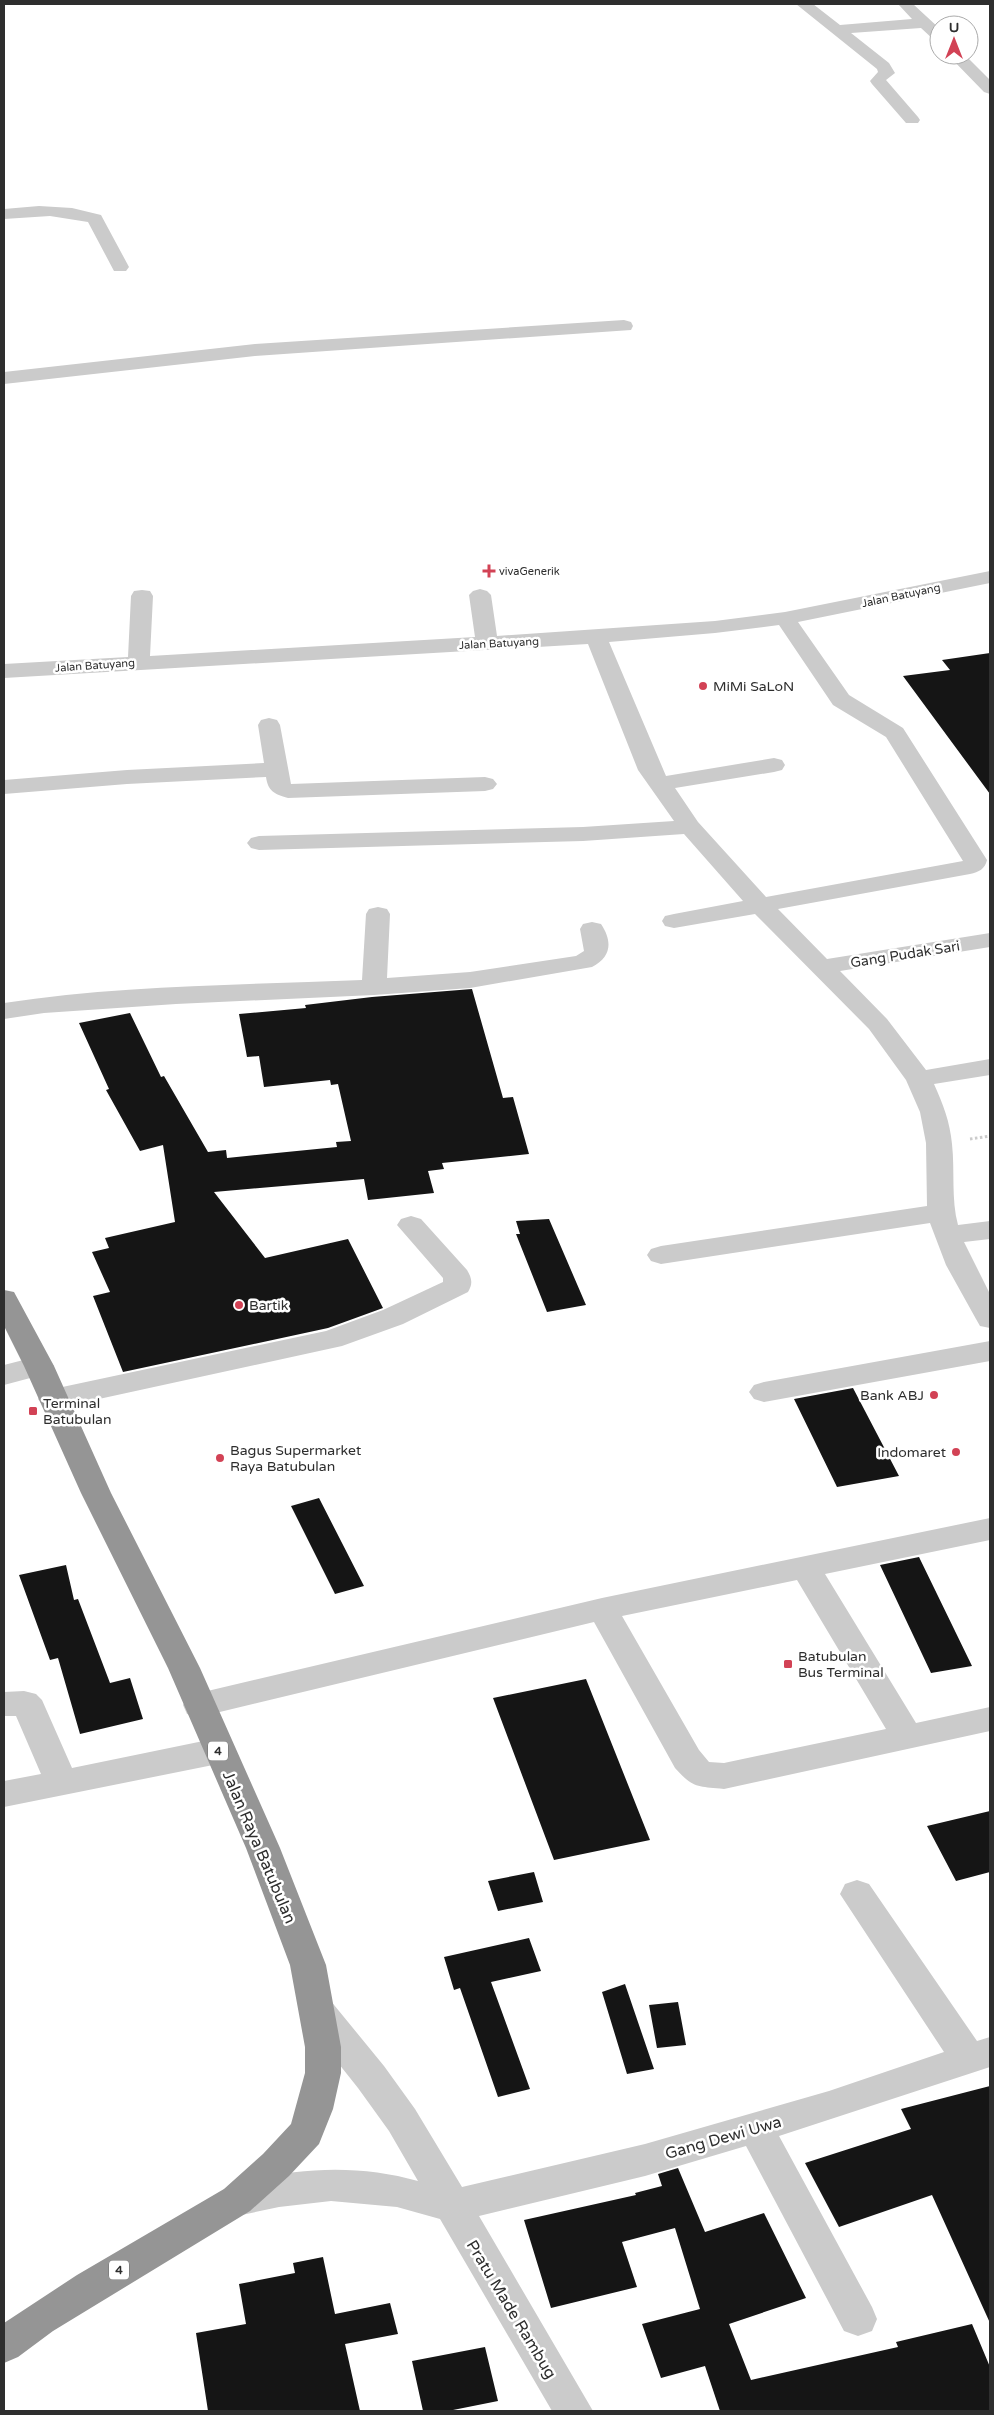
<svg xmlns="http://www.w3.org/2000/svg" width="994" height="2415" font-family="'Varela Round',sans-serif">
	<rect width="100%" height="100%" fill="#fff"/>
	<path fill="#151515" d="M990,653V794L903,676L950,670L942,660Z
		M472,989L503,1098L513,1097L529,1154L442,1163L444,1169L428,1171L434,1193L368,1200L364,1179L214,1192L265,1258L348,1239L383,1308L328,1328L123,1372L93,1296L110,1292L92,1252L109,1248L105,1238L175,1222L163,1145L140,1151L106,1090L109,1089L79,1023L130,1013L161,1077L164,1076L208,1152L226,1150L227,1158L337,1147L336,1142L351,1141L338,1084L331,1085L330,1080L264,1087L259,1056L247,1057L239,1014L306,1008L305,1005L372,997Z
		M549,1219L586,1305L547,1312L516,1234H520L516,1221Z
		M853,1388L899,1476L837,1487L794,1399Z
		M319,1498L364,1586L335,1594L291,1506Z
		M919,1557L972,1666L931,1673L880,1565Z
		M66,1565L74,1600L78,1599L110,1683L130,1678L143,1719L80,1734L58,1658L50,1660L19,1575Z
		M586,1679L650,1840L554,1860L493,1698Z
		M990,1811V1872L956,1881L927,1826Z
		M534,1872L543,1902L498,1911L488,1881Z
		M529,1938L541,1971L491,1982L530,2089L498,2097L460,1988L454,1990L444,1957Z
		M625,1984L654,2069L627,2074L602,1992Z
		M678,2002L686,2045L657,2048L649,2005Z
		M990,2086V2323L932,2195L839,2227L805,2163L911,2129L901,2109Z
		M678,2168L705,2232L764,2213L806,2298L729,2324L751,2380L898,2347L896,2342L972,2324L990,2367V2411H720L705,2366L661,2378L642,2324L700,2309L675,2228L622,2242L637,2287L551,2308L524,2220L636,2195L635,2193L662,2186L658,2174Z
		M323,2257L335,2314L390,2303L398,2334L345,2344L360,2411H208L196,2333L246,2324L239,2284L295,2273L293,2263Z
		M485,2347L498,2401L448,2411H423L412,2361Z"/>
	<g fill="none" stroke-linecap="round" stroke-linejoin="round">
		<path stroke="#cbcbcb" stroke-width="3" stroke-dasharray="2.5 2.5" stroke-linecap="butt" d="M970,1139L990,1136"/>
		<path fill="#cbcbcb" fill-rule="evenodd" d="M796,4H813L840,25L912,19L898,4H913L939,28V42L934,40L921,28L851,33L889,63L895,73L886,80L918,117L920,120L918,123H906L872,84L870,81L878,72L877,69Z
			M948,55H965L990,80V94L984,92Z
			M39,206L72,208L101,215L129,267L126,271H114L88,222L50,216L4,219V209Z
			M624,320L631,322L633,326L631,330L255,356L4,384V372L255,344Z
			M990,571V583L798,622L849,695L903,728L987,860C985,869 979,872 970,874L778,909L827,959L990,933V947L840,971L887,1019L926,1070L990,1059V1075L934,1084C943,1104 950,1122 952,1144C955,1171 951,1199 958,1225L990,1221V1239L964,1242L990,1294V1328L980,1326L976,1319L946,1265L930,1223L661,1264L651,1261L647,1255L651,1249L661,1246L927,1206L926,1143L920,1112L906,1080L869,1029L755,914L674,928L665,926L662,921L665,916L674,914L743,901L684,834L583,841L259,850L251,848L247,843L251,838L259,836L583,827L674,821L638,770L588,644L4,678V664L128,657L131,596L134,591L142,590L150,591L153,596L150,656L475,637L469,595L473,591L480,589L487,591L491,595L497,636L715,621L785,612ZM779,625L833,705L886,737L963,861L766,897L698,822L675,788L774,772L782,770L785,765L782,760L774,758L666,776L609,642L715,633Z
			M269,718L277,720L280,725L291,784L485,777L493,779L497,784L493,789L485,791L288,798C274,794 268,791 266,777L127,784L4,794V780L127,770L264,763L258,725L261,720Z
			M378,907L387,909L390,914L387,978L470,972L576,956L584,951L580,929L583,924L592,922L601,924C613,942 611,957 592,967L470,988L374,995L176,1004L44,1013L4,1019V1003C121,985 243,985 362,980L366,914L369,909Z
			M411,1216L421,1219L467,1270C472,1278 473,1284 468,1292L403,1324L342,1346L53,1409L43,1406L38,1399L43,1392L53,1389L326,1331L383,1310L443,1282V1278L397,1225L401,1219Z
			M990,1341V1361L764,1402L754,1399L749,1392L754,1385L764,1382Z
			M39,1356L49,1359L54,1366L49,1373L4,1385V1365Z
			M990,1518V1540L825,1574L916,1723L990,1707V1731L724,1789C697,1786 694,1789 675,1768L594,1622L199,1717L187,1714L183,1705L187,1696L199,1693L602,1598ZM797,1580L886,1729L724,1763L709,1762L699,1750L622,1616Z
			M24,1691L36,1694L42,1700L72,1768L218,1738L230,1742L235,1751L230,1760L218,1764L4,1807V1781L41,1774L16,1716H4V1692Z
			M857,1880L869,1884L977,2041L990,2037V2067L779,2136L872,2307L877,2319L872,2331L858,2336L844,2331L746,2146L645,2176L479,2216L593,2411H552L440,2219L397,2207L331,2201L279,2207L237,2216L224,2211L218,2200L224,2189C284,2167 356,2163 418,2181L389,2131L358,2088L304,2020L299,2010L304,2000L317,1995L330,2000L384,2066L415,2109L462,2187L645,2144L829,2091L944,2052L840,1894L845,1884Z"/>
		<path fill="#959595" fill-rule="evenodd" d="M4,1290L14,1292L54,1366L111,1493L200,1668L280,1848L326,1965L341,2047V2073L333,2109L319,2144L289,2176L250,2211L53,2331L18,2357L4,2363V2323L77,2275L224,2189L263,2154L291,2124L305,2073V2047L290,1965L246,1848L168,1668L81,1493L24,1366L4,1326Z"/>
	</g>
	<g fill="#d24255" stroke="#fff" stroke-width="2">
		<path d="M486.5 563.5h5v5h5v5h-5v5h-5v-5h-5v-5h5z"/>
		<circle cx="703" cy="686" r="5"/>
		<circle cx="239" cy="1305" r="5"/>
		<circle cx="934" cy="1395" r="5"/>
		<rect x="28" y="1406" width="10" height="10" rx="2.5"/>
		<circle cx="956" cy="1452" r="5"/>
		<circle cx="220" cy="1458" r="5"/>
		<rect x="783" y="1659" width="10" height="10" rx="2.5"/>
	</g>
	<g text-anchor="middle" stroke-width="5" stroke-linejoin="round" paint-order="stroke">
		<g font-size="11" fill="#2e2e2e" stroke="#fff" text-anchor="start">
			<text x="499" y="575">vivaGenerik</text>
		</g>
		<g font-size="11" fill="#2e2e2e" stroke="#fff">
			<text transform="translate(901 595) rotate(-12)" y="4">Jalan Batuyang</text>
			<text transform="translate(499 643) rotate(-3)" y="4">Jalan Batuyang</text>
			<text transform="translate(95 665) rotate(-4)" y="4">Jalan Batuyang</text>
		</g>
		<g fill="#fff" stroke="#6d6d6d" stroke-width="1">
			<rect x="208" y="1741.5" width="20" height="19" rx="4"/>
			<rect x="109" y="2260.5" width="20" height="19" rx="4"/>
		</g>
		<g font-size="12" font-weight="bold" fill="#2e2e2e">
			<text x="218" y="1755">4</text>
			<text x="119" y="2274">4</text>
		</g>
		<g font-size="14" fill="#2e2e2e" stroke="#fff" text-anchor="start">
			<text x="713" y="691">MiMi SaLoN</text>
			<text x="249" y="1310">Bartik</text>
			<text x="924" y="1400" text-anchor="end">Bank ABJ</text>
			<text x="43" y="1408">Terminal<tspan x="43" dy="16">Batubulan</tspan></text>
			<text x="230" y="1455">Bagus Supermarket<tspan x="230" dy="16">Raya Batubulan</tspan></text>
			<text x="946" y="1457" text-anchor="end">Indomaret</text>
			<text x="798" y="1661">Batubulan<tspan x="798" dy="16">Bus Terminal</tspan></text>
		</g>
		<g font-size="14" fill="#2e2e2e" stroke="#fff">
			<text transform="translate(905 954) rotate(-9)" y="5">Gang Pudak Sari</text>
		</g>
		<g font-size="16" fill="#2e2e2e" stroke="#fff">
			<text transform="translate(260 1847) rotate(67)" y="6">Jalan Raya Batubulan</text>
			<text transform="translate(723 2137) rotate(-16)" y="6">Gang Dewi Uwa</text>
			<text transform="translate(512 2309) rotate(59)" y="6">Pratu Made Rambug</text>
		</g>
	</g>
	<rect width="994" height="2415" fill="none" stroke="#2e2e2e" stroke-width="10"/>
	<g transform="translate(954 40)"><circle r="24" fill="#ffffff" stroke="#ababab"/>
	<path d="M0-4L9 19L0 12L-9 19Z" fill="#d24255"/>
	<text y="-8" font-size="14" font-weight="bold" text-anchor="middle" fill="#2e2e2e">U</text>
	</g>
</svg>
